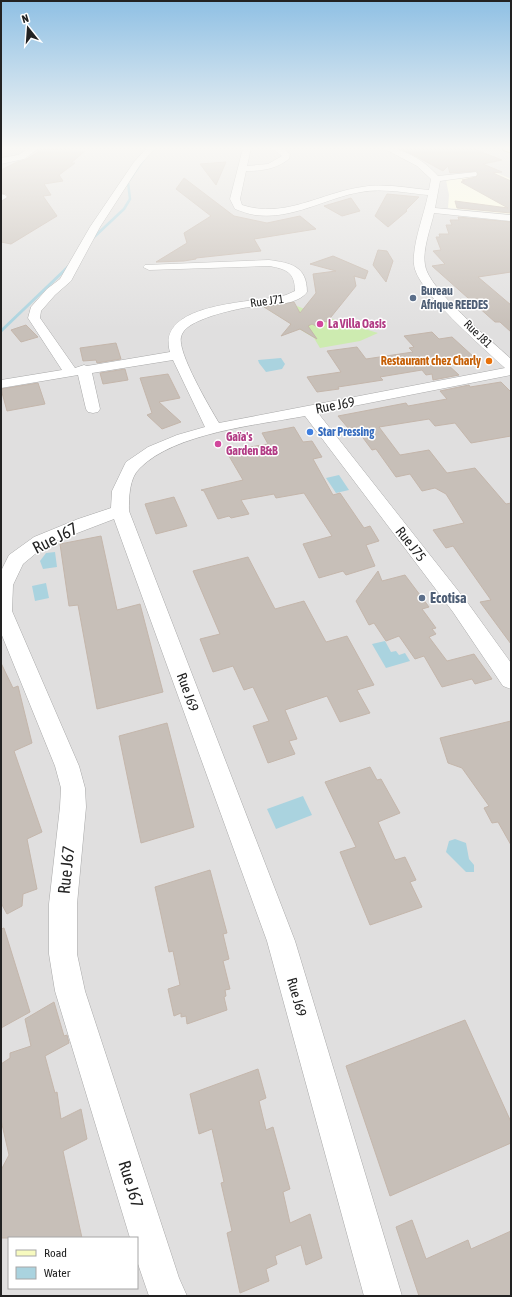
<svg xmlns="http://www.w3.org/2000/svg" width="512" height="1297" font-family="'Asap Condensed',sans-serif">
	<rect width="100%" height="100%" fill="#f2efe9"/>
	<path fill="#e0dfdf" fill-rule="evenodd" d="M1,148H511V1296H1ZM9,1238H137V1288H9Z"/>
	<path fill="#ffffe5" d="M495,172L511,179V214L448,208L449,195L446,180Z"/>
	<path fill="#cdebb0" d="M286,302L332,319L378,333L360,341L320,348L314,338L259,304Z"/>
	<path fill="#aad3df" d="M281,358L285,364L282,369L266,372L259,363L258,360Z
		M339,475L349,490L336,493L326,478Z
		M55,552L57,567L43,569L40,561L46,553Z
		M46,583L49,598L35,601L32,586Z
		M385,641L391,652L396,651L399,655L405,653L410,661L386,668L372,644Z
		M303,796L312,815L276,829L267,809Z
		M455,839L466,843L469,859L474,865V872H466L446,852L449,841Z"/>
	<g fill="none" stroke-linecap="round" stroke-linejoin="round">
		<path stroke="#aad3df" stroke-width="2.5" d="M92,239L124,209L130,199L128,182L149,152L156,148"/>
		<path stroke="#aad3df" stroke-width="3" d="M1,331L70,265"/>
	</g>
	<path fill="#c7bfb8" stroke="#c4b6ab" d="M397,148H472L502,160L483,164L502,172L493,173L511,181V213L457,208L455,201L508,208L461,182L465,181L462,180L476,177L478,175L477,171L450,173L448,166L443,171L414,155Z
		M43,149L85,151L71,163H75L59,175L63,181L44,184L51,195L43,196L57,216L11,244L1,242V202L8,197L6,194L1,193V170L17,162L25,160Z
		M226,162L216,185L200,164Z
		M184,178L234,216L267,223L300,216L316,229L254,239L261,251L196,258V259L184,261L156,262L187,243L184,233L211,216L176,189Z
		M387,194L419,197L406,210L407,211L388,227L375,216Z
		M351,198L360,211L342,216L324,206Z
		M458,217L511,222V272L478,277L511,305V332L500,322H495L432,266L445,264L433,251L441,250L436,237H440L439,234H449L446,225H452L450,220H459Z
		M378,250L387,251L393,261L386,282L373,265Z
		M333,256L368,271L365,279L354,276L356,286L327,322L323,321L316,326L312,324L308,326L317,339L300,329L281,336L291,324L264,307L294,302L300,313L316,293L313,274L336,271L310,264Z
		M26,325L38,337L21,342L11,330Z
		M432,332L439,339L452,337L475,358L446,363L459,375L433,380L432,374L426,375L422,370L380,377L383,380L338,387L339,389L317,392L307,377L341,372L327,351L357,347L366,359L413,352L409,348L414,347L404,336Z
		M116,343L121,359L97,363L96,360L83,361L80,348Z
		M125,369L128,380L103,384L100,373Z
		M168,374L180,398L159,402L181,422L162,429L147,415L152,413L140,378Z
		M501,382L511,392V436L471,443L455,423L435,426L429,419L379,427L400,455L429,450L447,473L475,468L506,504L511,503V644L480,602L491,600L453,546L446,548L433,530L464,523L446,494L435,488L422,491L410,474L396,477L376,449L372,450L355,427L348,428L338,416L406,403L408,406L447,399L440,391L469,385L470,387Z
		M38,383L45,404L7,411L1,389Z
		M294,427L303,442L312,441L322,457L313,459L333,495L340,493L364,528L370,526L379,541L366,545L375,566L346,575L343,571L319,578L303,544L332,536L304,493L276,498L274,494L241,500L249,514L231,518L229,516L218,519L204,491L201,490L243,480L226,451L268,444L262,433Z
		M174,497L187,526L156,534L145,504Z
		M101,536L117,610L140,604L163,692L97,709L78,605L69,606L60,544Z
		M248,557L275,609L304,601L326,642L347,636L374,685L357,690L370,713L340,722L327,696L285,710L297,739L289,741L295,754L268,763L253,726L269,721L253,687L244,690L233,666L213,672L200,639L220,634L193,571Z
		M378,571L382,581L405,575L429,607L422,609L436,628L432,629L436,634L429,637L447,661L474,654L492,679L475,684L472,679L442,687L424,656L415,659L399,636L386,641L374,623L369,625L356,601Z
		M1,663L13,688L18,686L32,743L14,751L42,832L27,839L37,889L23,894L22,906L7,914L1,903Z
		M511,721V845L498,822L492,823L484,808L489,806L462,768L448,763L440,738Z
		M167,723L194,827L141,843L119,736Z
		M370,767L377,780L381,779L400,813L378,822L395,860L405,857L416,880L410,882L422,907L370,925L340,852L356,847L325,782Z
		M210,870L227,933L223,934L229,959L223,961L230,989L225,990L226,996L224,997L227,1010L187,1024L186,1016L181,1017V1013L174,1016L168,989L180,985L173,951L169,952L155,887Z
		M4,928L30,1012L1,1028V929Z
		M54,1002L64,1036L67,1035L69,1043L45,1056L55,1093L57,1092L61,1119L81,1109L87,1139L63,1151L82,1238H1V1170L9,1155L1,1120V1064L10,1058V1053L31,1046L25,1019Z
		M465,1020L511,1122V1143L390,1196L346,1066Z
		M258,1069L266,1098L259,1101L266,1130L273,1127L290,1189L283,1192L290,1223L310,1214L322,1258L306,1265L301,1245L275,1256L277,1264L266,1269L269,1281L240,1293L227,1233L232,1231L221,1183L224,1182L212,1129L199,1134L190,1094Z
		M412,1220L426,1259L468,1240L471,1249L511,1231V1296H419L396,1227Z"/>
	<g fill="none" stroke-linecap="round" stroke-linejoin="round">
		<g stroke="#a9a9a9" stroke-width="1">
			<path id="street" d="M30,148H39L24,159L1,164V158L18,155Z
				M147,148H155L140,165L100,227L71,281L55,295L41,311L40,318L75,368L84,365L87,366L170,352C155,301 258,303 286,295L295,291C295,272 286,269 269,266L149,270L143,267L145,265L269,260C291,263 307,266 307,292C297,307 260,305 243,308C229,311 215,314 201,320C194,323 183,328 181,337C177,352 210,408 219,423L505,368C485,349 415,290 414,264C412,245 424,215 428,195C407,193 383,188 361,192C325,198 293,220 255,215C248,214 241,211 235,209L230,199L243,148H251L247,166L268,164L282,156L272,148H282L290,154L289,159C276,169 262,171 246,171L240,199L242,205C285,219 320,193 362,187C384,183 407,188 429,190L431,179L417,166L383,148C403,147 425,161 438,176L476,172L477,174L476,176L440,181L435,208L511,215V221L434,213C431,227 422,250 425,265C428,289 491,340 511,359V375L318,413L467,602L511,663V689L503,686L453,612L305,416C257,425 175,433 140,468C129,478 129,497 129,511L295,941L402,1296H364L267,941L114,519L46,545L23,564L13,585L12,611L79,766L85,788L86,807L77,904V954L85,991L179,1278L187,1296H149L137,1261V1238H130L55,991L49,954V904L60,807L61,788L55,766L1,633V571L9,555L34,537L78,519L111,508L112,491L124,466L126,462L148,447L177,435L205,427L173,360L92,373L100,409L98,412L93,413L88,412L86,409L78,375L1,388V380L62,370L28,318L31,307L47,289L60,279L90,227L134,162Z
				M1,194L5,195L7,197L1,201Z"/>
		</g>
		<g stroke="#707d05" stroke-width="1">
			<path id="secondary" d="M502,148H511V153L503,150Z"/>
		</g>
		<use href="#street" fill="#fff" fill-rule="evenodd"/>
		<use href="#secondary" fill="#f7fabf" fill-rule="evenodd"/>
	</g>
	<linearGradient id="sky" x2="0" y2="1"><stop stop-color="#8fc0e4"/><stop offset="0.45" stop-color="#f9f8f5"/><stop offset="1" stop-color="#f9f8f5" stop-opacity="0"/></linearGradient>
	<rect width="512" height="329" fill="url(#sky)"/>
	<g fill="#5c6f8a" stroke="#fff" stroke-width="1.5">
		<circle cx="413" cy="298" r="4"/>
		<circle cx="422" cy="598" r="4"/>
	</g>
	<g fill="#d1479c" stroke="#fff" stroke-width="1.5">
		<circle cx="320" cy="324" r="4"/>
		<circle cx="218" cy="444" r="4"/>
	</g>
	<circle fill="#e8710a" stroke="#fff" stroke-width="1.5" cx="489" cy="361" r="4"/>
	<circle fill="#3f7fe0" stroke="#fff" stroke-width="1.5" cx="310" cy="432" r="4"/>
	<g text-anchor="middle" stroke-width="3" stroke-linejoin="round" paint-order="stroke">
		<g font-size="12" font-weight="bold" fill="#4e5e75" stroke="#fff" text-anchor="start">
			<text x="421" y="295">Bureau<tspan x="421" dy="14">Afrique REEDES</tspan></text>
		</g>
		<g font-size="12" fill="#222" stroke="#fff">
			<text transform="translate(267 301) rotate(-8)" y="4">Rue J71</text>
			<text transform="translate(478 334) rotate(44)" y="4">Rue J81</text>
		</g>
		<g font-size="12" font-weight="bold" fill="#b23c85" stroke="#fff" text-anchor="start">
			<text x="328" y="328">La Villa Oasis</text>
			<text x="226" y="441">Gaïa's<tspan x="226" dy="14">Garden B&amp;B</tspan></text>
		</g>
		<g font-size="12" font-weight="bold" fill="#c56008" stroke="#fff" text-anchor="end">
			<text x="481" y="365">Restaurant chez Charly</text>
		</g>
		<g font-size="12" font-weight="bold" fill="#366cbe" stroke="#fff" text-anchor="start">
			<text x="318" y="436">Star Pressing</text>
		</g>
		<g font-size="14" fill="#222" stroke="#fff">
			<text transform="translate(335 405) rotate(-11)" y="5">Rue J69</text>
			<text transform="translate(411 544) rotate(52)" y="5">Rue J75</text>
			<text transform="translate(188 692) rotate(70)" y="5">Rue J69</text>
			<text transform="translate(297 997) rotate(74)" y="5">Rue J69</text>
		</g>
		<g font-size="14" font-weight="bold" fill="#4e5e75" stroke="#fff" text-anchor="start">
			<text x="430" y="603">Ecotisa</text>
		</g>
		<g font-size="17" fill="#222" stroke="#fff">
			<text transform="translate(55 538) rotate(-27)" y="6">Rue J67</text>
			<text transform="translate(66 870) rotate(-84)" y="6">Rue J67</text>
			<text transform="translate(131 1184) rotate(73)" y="6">Rue J67</text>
		</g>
	</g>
	<rect width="512" height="1297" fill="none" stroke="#222222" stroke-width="4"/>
	<rect x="8" y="1237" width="130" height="52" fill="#ffffff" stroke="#a7a7a7"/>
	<rect x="16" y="1250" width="20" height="6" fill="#f7fabf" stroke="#a7a7a7"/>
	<text x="44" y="1257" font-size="12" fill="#222222">Road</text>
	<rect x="16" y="1267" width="20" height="12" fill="#aad3df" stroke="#a7a7a7"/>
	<text x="44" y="1277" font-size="12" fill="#222222">Water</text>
	<g transform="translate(28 28) rotate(343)" stroke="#ffffff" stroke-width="3" paint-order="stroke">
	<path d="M0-3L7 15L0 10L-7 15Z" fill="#222222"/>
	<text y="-6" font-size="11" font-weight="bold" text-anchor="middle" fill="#222222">N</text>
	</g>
</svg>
